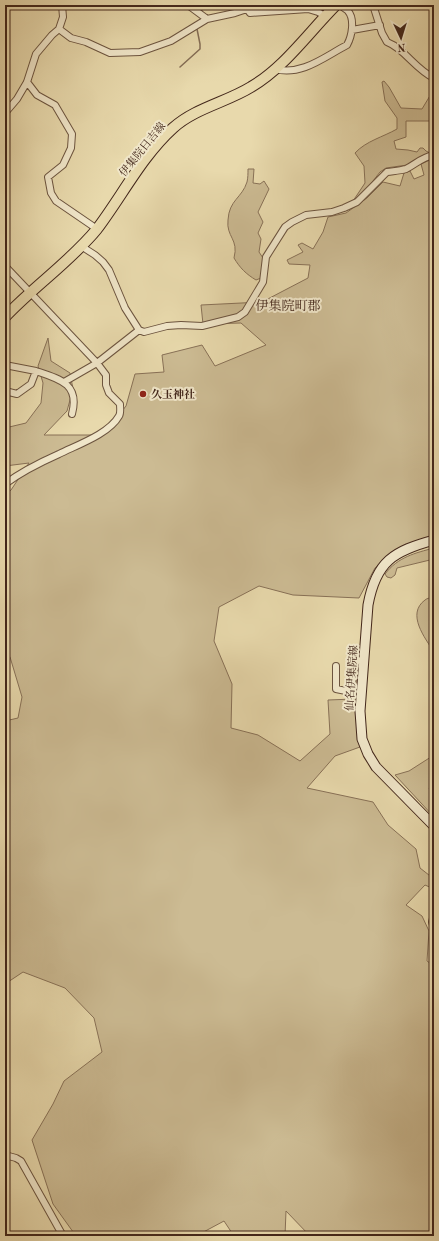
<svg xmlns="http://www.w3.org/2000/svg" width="439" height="1241" font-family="'Old Standard TT','Noto Serif JP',serif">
	<rect width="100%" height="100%" fill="#e8d9ac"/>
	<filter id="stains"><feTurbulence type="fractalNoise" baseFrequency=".005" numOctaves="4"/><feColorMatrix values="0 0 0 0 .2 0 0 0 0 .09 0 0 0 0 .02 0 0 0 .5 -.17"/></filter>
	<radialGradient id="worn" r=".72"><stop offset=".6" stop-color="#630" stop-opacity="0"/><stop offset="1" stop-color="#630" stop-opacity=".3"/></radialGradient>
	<path fill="#ccbb93" stroke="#887157" d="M384,81L389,87L401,108L422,109L431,94L432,81H434V116L429,121H406V137L394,141L396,149L408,150L417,152L420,148H423L426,151L430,153L420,157L407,165L386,168L380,172L366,190L353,201L365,183L364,166L355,153C366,141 383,137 397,129V118L385,101L382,82Z
		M434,158V536L391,554L375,568L359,598L293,595L259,586L219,607L214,641L232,684L231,728L258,735L300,761L330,734L328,700L354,699L360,747L335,756L307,788L373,802L388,825L416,849L420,868L434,879V889L425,885L406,905L422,916L429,931L427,961L434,966V1236H310L286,1211L285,1236H234L224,1221L196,1236H76L53,1204L32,1140L53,1104L64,1081L102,1052L94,1018L65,988L23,972L5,984V721L18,718L22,697L10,657L5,651V496L11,490L29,463L5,466V428L26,423L41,403L43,383L38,366L48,338L51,361L70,373L73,389L67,411L44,435H103L126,406L135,374L164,372L162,355L202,345L215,366L266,345L241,323L203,324L201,305L262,302L308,278L310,265L289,264L287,260L303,252L298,245L302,243L313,249L323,232L328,217L346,213L367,198L383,182L400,186L404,173L410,171L414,179L424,175L421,164Z
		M248,169H254L253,183L260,184L264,181L269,189L258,212L263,222L258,233L261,239L259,252L263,258L261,278L256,280C246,274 240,268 234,258C239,239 226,237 228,220C229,200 242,198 247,182C248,178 248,173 248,169Z
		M434,548V559L397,568L395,575L391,578L387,577L385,574C398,557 415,553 434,548Z
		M434,596V652C425,638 406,614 425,600C427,598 431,598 434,596Z
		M434,755V784L429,788L434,796V817L395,775L409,771Z"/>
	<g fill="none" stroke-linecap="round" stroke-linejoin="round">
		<path stroke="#846d55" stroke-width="1.5" d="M202,11L200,10L203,5
			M250,11L257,5
			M180,67L200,49V44L197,29"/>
		<g stroke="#6c543f" stroke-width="8">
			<path id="minor" d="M188,5L207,19
				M373,5L382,33L387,42C405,49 415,69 434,78
				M59,29L71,38L86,42L110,53L140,52L171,41L207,19L235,13L247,9L250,13L308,9L318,12L325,16
				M352,30L380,25
				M275,69C302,76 324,57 347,45C352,36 355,19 348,11C346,9 342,7 340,5
				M27,82L37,95L55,105L72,134L71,148L63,165L48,177L51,193L56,201L97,229
				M5,113L17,99L27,82L36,54L52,35L59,29L63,17L62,5
				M81,246L95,255L103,262L109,270L125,308L139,330L144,332L167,326L181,325L202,326L238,317L245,312L263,282L266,257L285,227L292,222L306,215L332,212L344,208L357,202L387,172C393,171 399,171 406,169C416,164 422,157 434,155
				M5,266L97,363L106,375V385L109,393L120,404C120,408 121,413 119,416C109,434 77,445 59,454C41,462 21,472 5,484
				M5,365L36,371L31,384L17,394L5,391
				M36,371C60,379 80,384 72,414
				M64,382L97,363L139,330
				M336,666V689L351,692L355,662L364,659
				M434,914L432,922L434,929
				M5,1155L16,1158L21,1161L63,1236"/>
		</g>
		<g stroke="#43271b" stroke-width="11">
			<path id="secondary" d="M434,540C394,551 376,561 368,605L360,711L362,739L368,754L376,767L434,826"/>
		</g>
		<g stroke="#43271b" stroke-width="12">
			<path id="primary" d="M5,317C34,286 70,262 97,229C122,196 142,156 173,128C195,108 227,102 251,87C284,68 309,32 336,5"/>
		</g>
		<use href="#minor" stroke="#f0e6c9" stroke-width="6"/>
		<use href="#secondary" stroke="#f0e6c9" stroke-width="9"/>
		<use href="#primary" stroke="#e8d9ac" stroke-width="10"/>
	</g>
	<circle fill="#8f2418" stroke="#f0e6c9" stroke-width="1.5" cx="143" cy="394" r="4"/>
	<g text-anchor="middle" stroke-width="4" stroke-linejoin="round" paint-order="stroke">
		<g font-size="11" fill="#43271b" stroke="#f0e6c9">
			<text transform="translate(142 149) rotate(-51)" y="4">伊集院日吉線</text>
			<text transform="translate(351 678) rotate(-86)" y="4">仙名伊集院線</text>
		</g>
		<g font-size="11" font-weight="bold" fill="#43271b" stroke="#f0e6c9" text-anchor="start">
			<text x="151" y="398">久玉神社</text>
		</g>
		<g font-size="13" fill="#43271b" stroke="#f0e6c9">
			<text x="288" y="310">伊集院町郡</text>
		</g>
	</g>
	<rect width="439" height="1241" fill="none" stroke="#e8d9ac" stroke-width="20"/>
	<rect x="6" y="6" width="427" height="1229" fill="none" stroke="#43271b" stroke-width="2"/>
	<rect x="10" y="10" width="419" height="1221" fill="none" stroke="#43271b"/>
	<g transform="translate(401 38) rotate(176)" stroke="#f0e6c9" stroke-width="3" paint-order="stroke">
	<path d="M0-3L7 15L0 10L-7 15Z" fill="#43271b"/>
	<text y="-6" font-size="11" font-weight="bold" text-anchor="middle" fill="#43271b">N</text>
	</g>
	<rect width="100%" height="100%" filter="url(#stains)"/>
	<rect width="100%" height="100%" fill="url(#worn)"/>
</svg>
